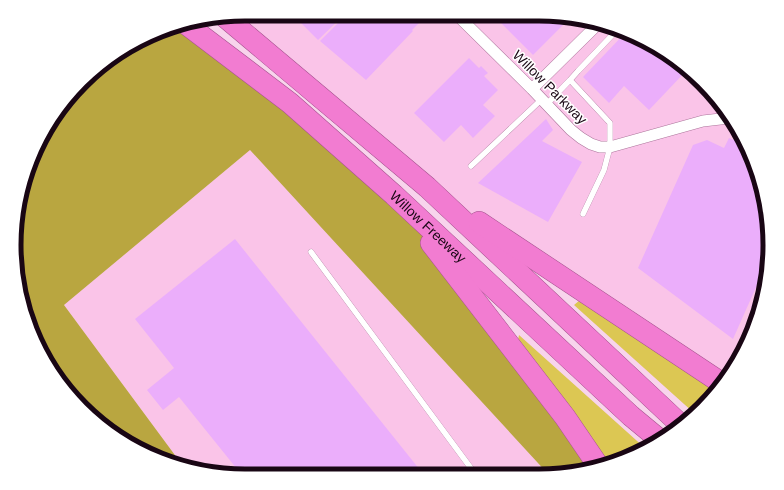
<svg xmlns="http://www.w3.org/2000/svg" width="784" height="490" font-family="Helvetica,sans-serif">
	<rect width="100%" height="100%" fill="#f8d4ec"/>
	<path fill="#fac4e8" d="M245,14L569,16L627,31L680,62L739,130L768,215L762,305L723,384L427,187L225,17Z
		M250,150L549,475L215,474L183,466L64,305Z"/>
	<path fill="#dcc753" d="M580,300L717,391L694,413L574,305Z
		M519,335L646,449L641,452L608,461L545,378L518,340Z"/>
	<path fill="#b9a640" d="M186,24L394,195L597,464L554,475H549L250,150L64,305L183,466L156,458L104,428L53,373L22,305L14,245L26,171L62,104L116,53L171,26Z"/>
	<path fill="#ebaefb" d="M292,14L344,15L318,40Z
		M346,15H427L412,30L413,31L366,80L320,41Z
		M493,15L569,16L571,17L533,55Z
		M627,31L680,62L687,70L649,110L624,86L609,103L583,77Z
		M469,58L479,68L481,66L488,73L484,76L498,90L483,105L495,116L473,138L461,125L444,142L414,113Z
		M546,119L553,130L542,141L582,162L548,222L478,183Z
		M729,138L744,144L768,215L765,267L733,339L638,268L693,145L707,140L724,148Z
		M235,239L424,475L241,474L179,397L163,410L147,390L174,368L135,319Z
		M764,277L762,305L759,310L751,307Z"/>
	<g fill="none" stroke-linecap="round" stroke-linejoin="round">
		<g stroke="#ac759b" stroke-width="6">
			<path id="lane" d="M570,80L578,71L618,29
				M547,104L570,80L610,123V147L604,170L583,214
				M471,166L542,99
				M311,252L476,475
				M747,330L749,332"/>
		</g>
		<g stroke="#ac759b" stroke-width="12">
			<path id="street" d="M457,15L532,89L571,130L581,138L591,144L600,147H610L703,121L729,118
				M532,89L598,24"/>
		</g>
		<g stroke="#a6538f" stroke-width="22">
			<g id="highway">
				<path d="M225,17L427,187L682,426"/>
				<path id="s1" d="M186,24L290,103L394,195L631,416L660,440"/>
				<path d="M479,222L723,384"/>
				<path d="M431,243L565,417L597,464"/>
			</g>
		</g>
		<use href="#lane" stroke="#fff" stroke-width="5.5"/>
		<use href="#street" stroke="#fff" stroke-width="11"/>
		<use href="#highway" stroke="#f27cd1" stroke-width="21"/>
	</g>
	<g text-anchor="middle" stroke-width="3" stroke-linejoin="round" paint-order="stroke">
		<g font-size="14" fill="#190614" stroke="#fff">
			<text transform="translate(550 87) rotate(45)" y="5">Willow Parkway</text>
			<text dy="5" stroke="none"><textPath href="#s1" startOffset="316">Willow Freeway</textPath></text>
		</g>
	</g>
	<path d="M0 0H784V490H0ZM245 21H539A224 224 0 0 1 763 245V245A224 224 0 0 1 539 469H245A224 224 0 0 1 21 245V245A224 224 0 0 1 245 21Z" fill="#fff" fill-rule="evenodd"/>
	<path fill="none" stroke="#190614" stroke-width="5" d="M245 21H539A224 224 0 0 1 763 245V245A224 224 0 0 1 539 469H245A224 224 0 0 1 21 245V245A224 224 0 0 1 245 21Z"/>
</svg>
